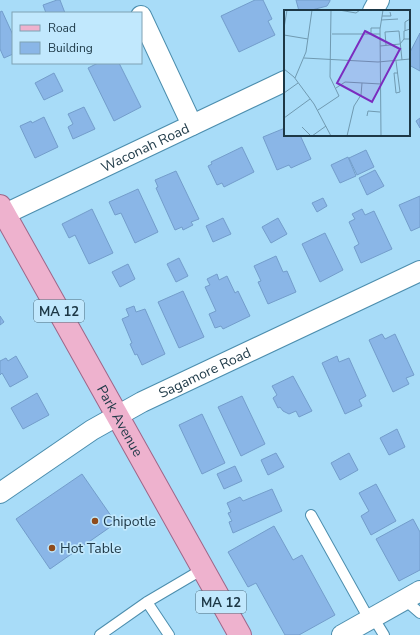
<svg xmlns="http://www.w3.org/2000/svg" width="420" height="635" font-family="'Nunito Sans',sans-serif">
	<rect width="100%" height="100%" fill="#a8dcf8"/>
	<path fill="#8ab6e7" stroke="#739dcb" d="M57,0H60L65,13H46L43,5Z
		M255,0H263L272,19L268,21L275,35L239,52L221,16Z
		M296,0H330V1L327,6L308,11H299Z
		M2,11L13,35V54L4,58L0,49V12Z
		M420,33V71L409,65V54Z
		M98,63H119L141,107L114,121L88,68Z
		M54,73L63,91L44,100L35,83Z
		M84,107L95,129L73,139L68,127L73,124L68,114Z
		M44,117L58,147L35,158L20,126L31,121L32,123Z
		M420,118V128L416,121Z
		M285,128V135H300L311,159L291,168L289,165L277,170L263,137Z
		M242,147L254,172L224,187L222,183L217,185L208,166L212,164L211,162Z
		M366,150L374,167L357,175L349,158Z
		M348,157L356,176L340,183L331,165Z
		M375,170L384,186L367,195L359,178Z
		M176,171L199,219L191,222L193,225L183,230L182,227L175,230L156,188L158,187L155,180Z
		M138,189L158,232L135,243L121,213L115,215L109,202Z
		M420,196V227L411,231L399,205Z
		M323,198L327,206L317,212L312,203Z
		M92,209L113,253L89,264L75,235L69,238L62,224Z
		M362,209L365,215L374,211L392,249L361,263L354,247L359,244L349,222L355,219L352,214Z
		M223,218L231,234L213,242L206,226Z
		M278,218L287,234L271,243L262,227Z
		M325,233L343,270L320,282L302,244Z
		M276,256L283,272L287,271L296,292L268,304L258,282L261,281L254,266Z
		M179,258L188,276L176,282L167,264Z
		M128,264L135,279L120,287L112,272Z
		M217,274L219,280L227,276L235,293L238,291L250,316L223,329L221,326L215,328L209,314L216,311L205,287L210,285L207,279Z
		M183,291L204,337L179,348L158,302Z
		M134,306L136,312L145,309L165,354L142,365L137,354L135,355L130,344L132,343L122,319L129,316L126,309Z
		M0,316L4,322L0,325Z
		M382,334L385,339L395,334L414,375L406,378L409,384L393,392L369,340Z
		M16,356L28,377L10,387L2,373L0,375V361L6,358L8,361Z
		M337,356L339,362L349,358L366,396L359,400L362,406L345,414L322,363Z
		M293,376L312,411L299,417L296,411L289,414L283,411L280,407L278,408L273,398L277,395L272,386Z
		M37,393L49,415L23,429L11,408Z
		M242,396L265,444L241,456L218,407Z
		M202,414L225,463L202,474L179,425Z
		M397,429L405,447L389,455L380,438Z
		M276,453L284,467L268,475L261,460Z
		M349,453L358,470L340,480L331,463Z
		M235,466L242,481L224,489L217,474Z
		M82,474L116,523L50,569L16,519Z
		M376,484L396,521L371,535L361,516L369,511L359,493Z
		M272,489L282,511L233,533L229,522L232,521L228,513L231,512L227,503L240,497L243,501Z
		M413,519L420,532V570L399,581L376,539Z
		M274,526L293,560L302,555L335,615L299,635H285L256,583L248,587L228,552Z"/>
	<g fill="none" stroke-linecap="round" stroke-linejoin="round">
		<g stroke="#4c8eae" stroke-width="12">
			<path id="service" d="M311,515L369,619
				M405,600L420,613
				M147,602L169,635
				M373,617L384,635
				M100,635L147,602L203,569"/>
		</g>
		<g stroke="#4c8eae" stroke-width="22">
			<g id="minor">
				<path d="M373,11L379,0"/>
				<path d="M141,16L192,125"/>
				<path id="s1" d="M5,214L285,81"/>
				<path id="s2" d="M0,493L92,430L142,402L420,271"/>
				<path d="M342,635L420,591"/>
			</g>
		</g>
		<g stroke="#9e6689" stroke-width="24">
			<g id="primary">
				<path id="s3" d="M0,206L240,635"/>
			</g>
		</g>
		<use href="#service" stroke="#fff" stroke-width="10"/>
		<use href="#minor" stroke="#fff" stroke-width="20"/>
		<use href="#primary" stroke="#eeb2ce" stroke-width="22"/>
	</g>
	<g fill="#8f4c1d" stroke="#c1e8fd" stroke-width="1.5">
		<circle cx="95" cy="521" r="4"/>
		<circle cx="52" cy="548" r="4"/>
	</g>
	<g text-anchor="middle" stroke-width="3.5" stroke-linejoin="round" paint-order="stroke">
		<g fill="#c1e8fd" stroke="#4e6d7d" stroke-width="1">
			<rect x="34" y="300" width="50" height="22" rx="3"/>
			<rect x="196" y="591" width="50" height="22" rx="3"/>
		</g>
		<g font-size="13" font-weight="bold" fill="#1d3846">
			<text x="59" y="316">MA 12</text>
			<text x="221" y="607">MA 12</text>
		</g>
		<g font-size="14" fill="#1d3846" stroke="#c1e8fd">
			<text dy="5" stroke="none"><textPath href="#s1" startOffset="155">Waconah Road</textPath></text>
			<text dy="5" stroke="none"><textPath href="#s2" startOffset="238">Sagamore Road</textPath></text>
			<text dy="5" stroke="none"><textPath href="#s3" startOffset="246">Park Avenue</textPath></text>
		</g>
		<g font-size="14" fill="#1d3846" stroke="#c1e8fd" text-anchor="start">
			<text x="103" y="526">Chipotle</text>
			<text x="60" y="553">Hot Table</text>
		</g>
	</g>
	<g transform="translate(284 10)">
		<rect width="126" height="126" fill="#a8dcf8"/>
		<path fill="none" stroke="#709ab1" stroke-width="1" d="M55,0L72,3L76,0M98,6H107L106,2M97,10L114,9M0,18L3,0M121,20V12L126,9M48,24H96M87,24V18H96M0,25L24,29M120,29V21L126,19M102,35L101,22L115,21L118,50M96,36L116,34L120,29H126M20,48L94,52L126,49M112,51L116,82L112,83L110,63H114M0,59L10,67L30,94L47,126M11,68L22,42L28,0M52,78L61,72L97,74M0,83L14,73M34,100L55,86L46,67L47,0M83,106L84,101L96,102M0,108L26,89M18,117L27,126M28,126L42,116M63,126L70,96L77,85L78,73M97,126L96,19L99,0"/>
		<path fill="#7b2cbf" fill-opacity="0.15" stroke="#7b2cbf" stroke-width="2" d="M81,21L116,39L88,92L53,73Z"/>
		<rect width="126" height="126" fill="none" stroke="#1d3846" stroke-width="2"/>
	</g>
	<rect x="12" y="12" width="130" height="52" fill="#c1e8fd" stroke="#7fa2b4"/>
	<rect x="20" y="25" width="20" height="6" fill="#eeb2ce" stroke="#7fa2b4"/>
	<text x="48" y="32" font-size="12" fill="#1d3846">Road</text>
	<rect x="20" y="42" width="20" height="12" fill="#8ab6e7" stroke="#7fa2b4"/>
	<text x="48" y="52" font-size="12" fill="#1d3846">Building</text>
</svg>
